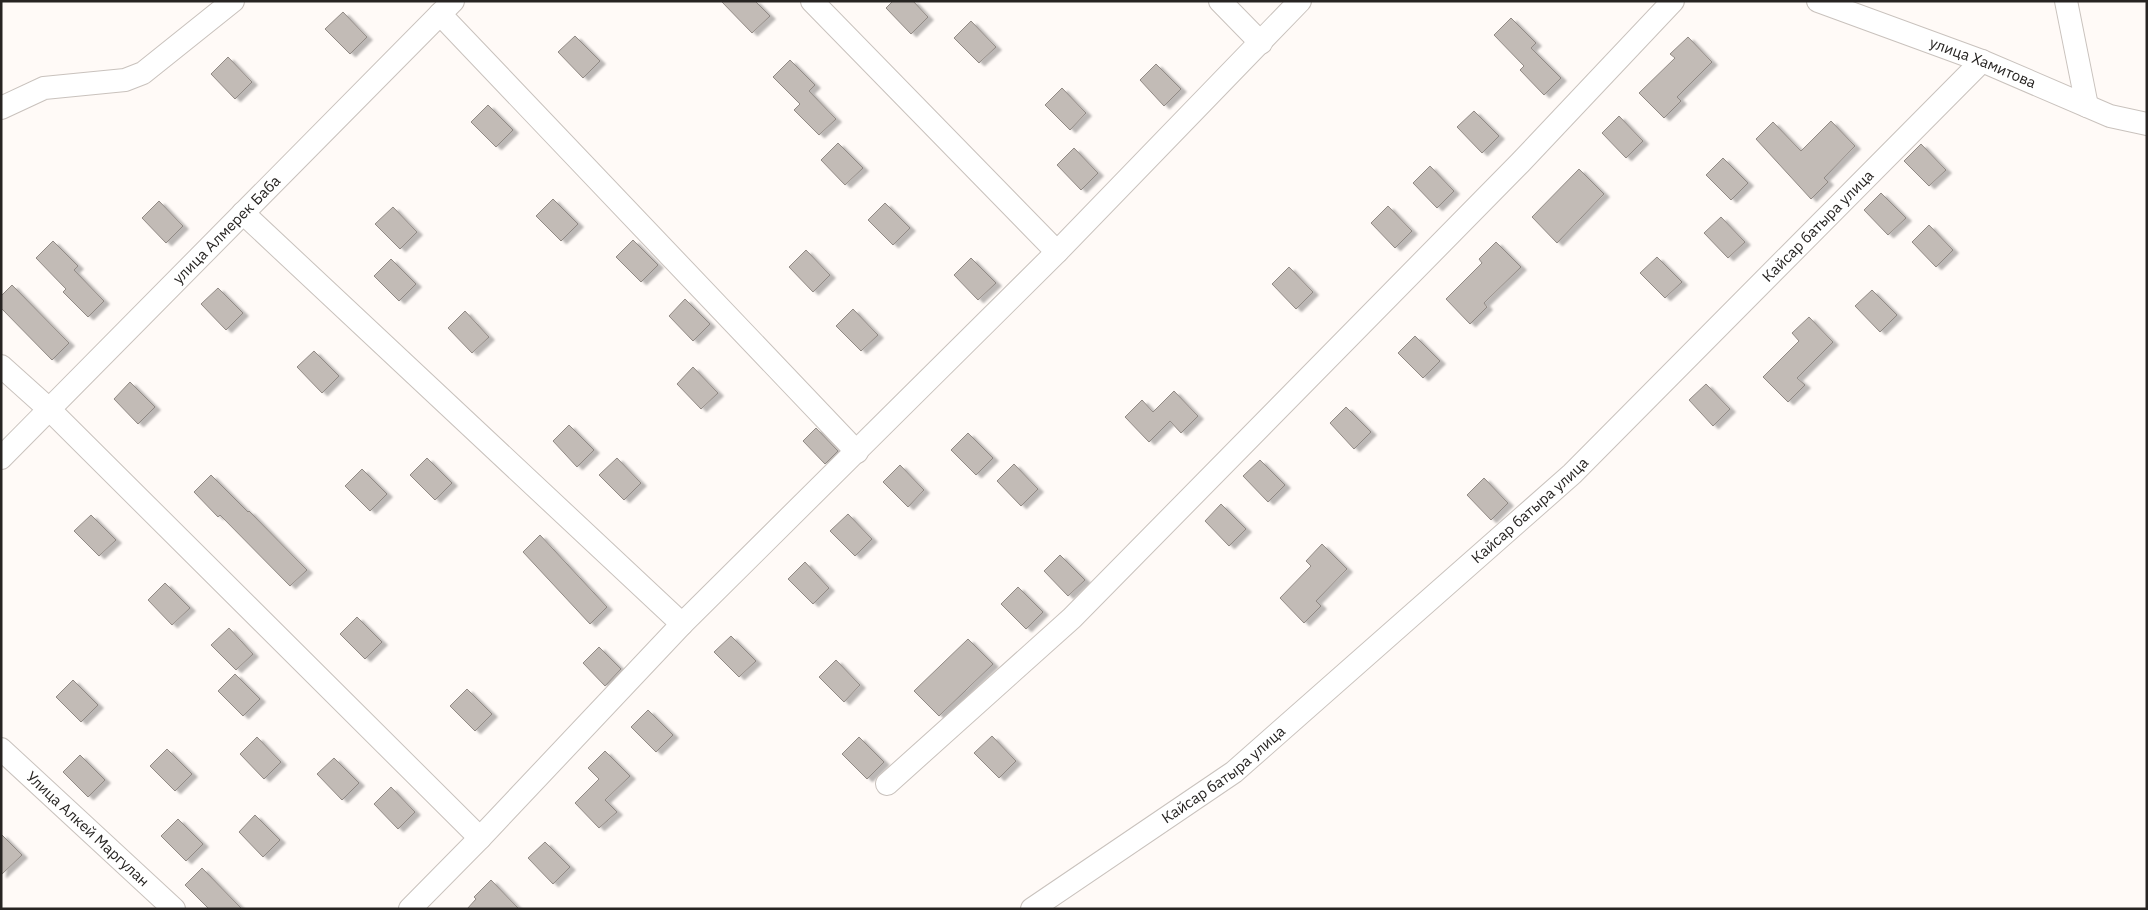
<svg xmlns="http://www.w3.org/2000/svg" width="2148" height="910" font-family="'IBM Plex Sans',sans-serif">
	<defs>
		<filter id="shadow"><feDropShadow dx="5.5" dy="3" stdDeviation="1" flood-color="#0004"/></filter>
	</defs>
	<rect width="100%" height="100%" fill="#fffaf7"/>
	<path fill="#c2bbb6" stroke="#918a85" filter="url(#shadow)" d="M721,1H755L770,16L752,33Z
		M893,1H913L928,17L911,34L886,8Z
		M343,12L367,37L350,54L325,29Z
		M1511,18L1536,43L1531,48L1561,78L1544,95L1520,70L1524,66L1494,35Z
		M971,21L996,47L979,63L954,38Z
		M575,36L600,61L583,78L558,52Z
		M1688,37L1712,62L1677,97L1681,101L1664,118L1639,93L1675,58L1670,54Z
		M228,57L252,82L235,99L211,74Z
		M790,60L815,85L809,91L836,119L819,135L794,110L800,104L773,77Z
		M1156,64L1181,89L1164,106L1140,80Z
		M1062,88L1086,113L1070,130L1045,105Z
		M488,105L513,130L496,147L471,122Z
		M1474,111L1499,136L1482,153L1457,127Z
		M1619,116L1643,141L1626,158L1602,133Z
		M1831,121L1855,146L1824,178L1828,182L1811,199L1756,139L1773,122L1801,151Z
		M838,143L863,168L845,185L821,160Z
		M1921,144L1946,170L1929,186L1904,161Z
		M1074,148L1098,173L1081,190L1057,165Z
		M1723,158L1748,183L1731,200L1706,175Z
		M1430,166L1454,191L1437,208L1413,183Z
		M1579,169L1604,194L1557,243L1532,217Z
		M1881,193L1906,218L1888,235L1864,210Z
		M553,199L578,224L561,241L536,216Z
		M159,201L183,226L166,243L142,218Z
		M885,203L910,228L893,245L868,220Z
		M1388,206L1412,231L1395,248L1371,223Z
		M393,207L417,232L400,249L375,224Z
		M1721,217L1745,242L1728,258L1704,233Z
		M1929,225L1953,250L1936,267L1912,242Z
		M633,240L658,265L641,282L616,257Z
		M53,241L78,266L74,270L104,301L88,317L63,292L66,289L36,258Z
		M1496,242L1521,267L1484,303L1487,307L1470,324L1446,299L1482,263L1479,259Z
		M806,250L830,275L813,292L789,267Z
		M1657,257L1682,282L1665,298L1640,273Z
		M971,258L996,283L978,300L954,275Z
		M391,259L416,284L399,301L374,276Z
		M1289,267L1313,292L1296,309L1272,284Z
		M12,285L69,343L52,360L1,308V296Z
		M218,288L243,313L226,330L201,304Z
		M1872,290L1897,315L1880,332L1855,306Z
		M685,299L710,324L693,341L669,316Z
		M853,309L878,335L861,351L836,326Z
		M465,311L489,337L472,353L448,328Z
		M1809,317L1833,342L1797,378L1805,385L1788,402L1763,377L1799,341L1792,333Z
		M1415,336L1440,361L1423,378L1398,353Z
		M314,351L339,376L322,393L297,367Z
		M693,367L718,393L701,409L677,384Z
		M130,382L155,407L138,424L114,399Z
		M1706,384L1730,409L1713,426L1689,400Z
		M1174,391L1198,416L1181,433L1170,421L1149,442L1125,417L1142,400L1153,412Z
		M1346,407L1371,432L1354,449L1330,423Z
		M569,425L594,450L577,467L553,441Z
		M816,428L838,451L825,464L803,441Z
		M968,433L993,458L976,475L951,450Z
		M427,458L452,483L435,500L410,475Z
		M617,458L641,483L624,500L599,475Z
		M1260,460L1285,485L1268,502L1243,476Z
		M1014,464L1038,489L1021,506L997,481Z
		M900,465L924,490L908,507L883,482Z
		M362,469L387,494L370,511L345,486Z
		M211,475L248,512L249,511L307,570L290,586L220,515L218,517L194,492Z
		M1484,478L1508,503L1491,520L1467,495Z
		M1221,504L1246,529L1229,546L1205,521Z
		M848,514L872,539L855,556L830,531Z
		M91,515L116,540L99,556L74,531Z
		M540,535L607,607L590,624L523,552Z
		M1322,544L1347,569L1316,601L1321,606L1304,623L1280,598L1311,566L1306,561Z
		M1060,555L1085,580L1068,596L1044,571Z
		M805,562L829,588L813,604L788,579Z
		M165,583L190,608L172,625L148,600Z
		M1018,587L1043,612L1026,629L1001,604Z
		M357,617L382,642L365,659L340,634Z
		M229,628L253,654L236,670L211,645Z
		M731,636L756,661L739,677L714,652Z
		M968,639L993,664L939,716L914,691Z
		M599,647L621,669L605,686L583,663Z
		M836,660L860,685L844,702L819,677Z
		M235,674L260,699L243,716L218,691Z
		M73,680L98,705L81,722L56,697Z
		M467,689L492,714L475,731L450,706Z
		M648,710L673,735L656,752L631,727Z
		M992,736L1016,761L999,778L974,753Z
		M257,737L281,762L264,779L240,754Z
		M859,737L884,762L867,779L842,754Z
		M167,749L192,774L175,791L150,766Z
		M605,751L630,776L605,800L617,812L599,828L575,803L599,779L588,768Z
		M80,755L105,780L88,797L63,772Z
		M334,758L359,783L342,800L317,774Z
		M391,787L415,812L398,829L374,804Z
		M255,815L280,840L263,857L239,832Z
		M178,819L203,844L186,861L161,836Z
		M1,834L22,855L1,875Z
		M545,842L570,867L553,884L528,858Z
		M202,868L242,909H209L185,885Z
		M491,880L519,909H467L476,899L474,897Z"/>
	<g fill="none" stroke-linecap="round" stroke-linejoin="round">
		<g stroke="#c9c2bd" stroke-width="24">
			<g id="minor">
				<path d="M812,1L1057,252"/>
				<path d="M1220,1L1261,43"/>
				<path id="s1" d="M1818,1L1982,61L2110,116L2147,124"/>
				<path d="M2066,1L2087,106"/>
				<path d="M440,14L857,452"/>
				<path d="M1,108L44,88L125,80L143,73L233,1"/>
				<path d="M243,213L682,624"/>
				<path d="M1,366L50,410L480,838"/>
				<path id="s2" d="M1,458L453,1"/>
				<path id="s3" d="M1,749L174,909"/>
				<path d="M887,784L1072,618L1520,163L1673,1"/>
				<path d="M410,909L480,838L682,624L1057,252L1300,1"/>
				<path id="s4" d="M1032,909L1234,772L1572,474L1982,61"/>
			</g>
		</g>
		<use href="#minor" stroke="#fff" stroke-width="22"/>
	</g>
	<g text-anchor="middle" stroke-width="5" stroke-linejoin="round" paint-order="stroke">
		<g font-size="15" fill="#272422" stroke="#fffaf7">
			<text dy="5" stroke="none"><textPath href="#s1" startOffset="176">улица Хамитова</textPath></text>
			<text dy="5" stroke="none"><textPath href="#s4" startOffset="1044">Кайсар батыра улица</textPath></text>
			<text dy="5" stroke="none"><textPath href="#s2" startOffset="321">улица Алмерек Баба</textPath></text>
			<text dy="5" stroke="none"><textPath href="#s4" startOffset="639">Кайсар батыра улица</textPath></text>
			<text dy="5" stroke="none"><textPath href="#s4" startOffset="234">Кайсар батыра улица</textPath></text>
			<text dy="5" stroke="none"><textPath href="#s3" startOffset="118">Улица Алкей Маргулан</textPath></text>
		</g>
	</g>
	<rect width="2148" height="910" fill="none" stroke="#272422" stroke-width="5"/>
</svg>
